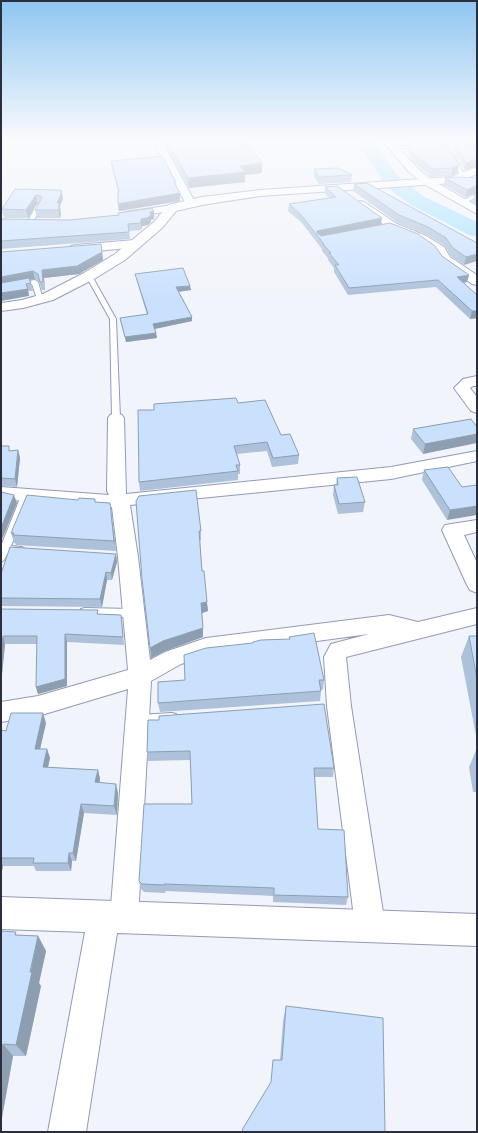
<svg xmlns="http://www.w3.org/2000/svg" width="478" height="1133" font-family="'DejaVu Sans',sans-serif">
	<rect width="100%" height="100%" fill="#f2f4fb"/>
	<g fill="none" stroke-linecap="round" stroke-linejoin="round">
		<path fill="#a8e2fe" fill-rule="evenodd" d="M355,140H372L400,179L425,197L477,222V237L469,235L411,205L385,186L378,173Z"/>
		<g stroke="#929ab8" stroke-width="2">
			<path id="service" d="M390,146H420L422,147L420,148H392Z
				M451,155L455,156L465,177L460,176Z
				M477,193V197L463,204L458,203Z
				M37,204L42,205L32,224H28L27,223Z
				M89,274L92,276L116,319L120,418L116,420L112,418L110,319L86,276Z
				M35,280L38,282L43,299L42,300L37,299L32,284L1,290V286Z
				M26,493L31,496L11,546L22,547L27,550L22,553H8L4,560L1,562V546L21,496Z
				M85,608L133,609L137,610L138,613L137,616L133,617L85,616L81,615L80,612L81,609Z
				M172,713L176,714L178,718L176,722L172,723L138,725L134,724L132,720L134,716L138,715Z"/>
		</g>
		<g stroke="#929ab8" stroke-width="2">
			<path id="minor" d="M152,140H161L196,204L195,206H187L186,204Z
				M382,140H392L417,168L432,180L477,206V214L424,184L409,172Z
				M360,201L364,202L397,224L426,236L444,247L450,257L477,275V285L472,284L441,262L435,252L418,240L389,228L356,206L355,204Z
				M172,205L176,206L177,208L176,210L126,218L120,215L126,212Z
				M135,240L139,241L141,244L139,247L75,253L71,252L69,249L71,246L75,245Z
				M477,376V386H473L470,388L477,397V413L471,411L454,388L463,379Z
				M116,413L122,415L124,418L126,494L391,467L477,451V461L391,479L130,505L138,557L150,660L165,652L206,638L389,615L418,622L477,608V624L346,657L351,706L385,925L380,935L370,940L360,935L355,925L327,706L324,657L331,644L369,634L206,656L181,664L151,681L138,919L134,929L124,933L114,929L110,919L128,689L38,716L1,722V702L38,696L128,670L118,557L112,507L104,508L1,499V487L109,495L107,491L108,418L110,415Z
				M477,520V532L464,535L477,563V593L470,590L467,585L442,530L445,525Z"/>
		</g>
		<g stroke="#929ab8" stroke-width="2">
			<path id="tertiary" d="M1,897L477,914V946L117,933L86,1132H48L85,932L1,929Z"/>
		</g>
		<g stroke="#929ab8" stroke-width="2">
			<path id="secondary" d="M477,167V174L453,183L260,196L202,205L176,211L162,228L125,260L94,279L53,300L23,308L1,311V303L22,300L43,294L84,273L115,254L154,222L168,205L202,197L260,190L451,177Z"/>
		</g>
		<use href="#service" fill="#fff" fill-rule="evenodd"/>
		<use href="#minor" fill="#fff" fill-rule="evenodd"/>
		<use href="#tertiary" fill="#fff" fill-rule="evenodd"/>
		<use href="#secondary" fill="#fff" fill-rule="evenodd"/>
	</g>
	<path fill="#adc2da" d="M162,140H244L262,163V173L245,175V182L189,188Z
		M454,141H477V166L465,170L453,148Z
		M408,142H446L457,173L451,176L431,177L413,161L407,150Z
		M111,161L176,187L180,193V201L119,211L118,204V192L112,168Z
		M314,169L352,175L351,182L319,184L314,177Z
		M476,169H477V177L475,176Z
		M445,178L477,192L465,197L444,185Z
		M354,184L477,243L464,265L451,256L445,246L427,235L398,223L353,191Z
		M325,187L381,224L442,256L469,275L467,282L464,283L477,295V318L470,319L436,287L348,295L334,272V268L328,260V258L322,251V249L301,222L288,211L289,204L329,198L325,193Z
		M15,189L63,199L60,206L61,215L60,218H37L35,210L39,203H37L28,218H4L2,209Z
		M477,192V204L472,202L474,194Z
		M154,212V219L151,220V222L148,225L142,226L141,230L129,231L130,239L1,249V219L69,220Z
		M102,251L103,260L79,274L44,278L45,290H42L39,282L35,279H30L33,291H28L29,296L1,252Z
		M135,274L190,286L191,290L178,292L192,317V321L155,329L157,338L126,342L121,323L120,318L147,315L136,278Z
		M238,403L281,435L299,455L298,464L272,467L267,451L237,454L240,465V474H238V480L140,491L139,482L154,410V404Z
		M471,419L423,454L411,439L413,429Z
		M1,446L11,451L18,450L20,458L17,487L1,486Z
		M424,470L462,487L447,520L422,480Z
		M337,478L365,502L363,512L338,514L333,495L334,485H336Z
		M196,490L201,531V540L200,541L202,571L208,611L202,613L203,637L165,651L151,658Z
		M96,502L111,512L116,551L16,545L15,543H14L11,533Z
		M116,554L117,562L112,580H107L102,607L1,606V574Z
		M1,609L121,615L124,645L67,642V686L38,694L36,687L37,644H5L2,674H1Z
		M469,636H477V741L461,657Z
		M289,637L324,680L323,689L321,690V691L320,701L160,712L158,703L289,639Z
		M148,720L334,768L333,777H315L318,829L348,897L346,905L273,902V896L166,891L165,893L144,892L141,889L139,881L192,804L190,760L148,761L147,752Z
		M46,723L40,749H47L50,758L48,767L98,770L100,779L99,783L118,793L117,815L84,813L76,861H72L71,871H36L34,866H3L2,871H1V730L6,731Z
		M477,748V792H473L469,767Z
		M1,931L18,935L38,936L46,951L39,983L41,986L26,1056H13L1,1123Z
		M286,1006L385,1132H242V1130L271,1083L273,1060H280L283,1021Z"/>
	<path fill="#8d9eb1" d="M477,159V166L465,170L466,163Z
		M262,163V173L245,175V182L189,188L188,178L240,166Z
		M459,165L457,173L451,176L452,168Z
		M477,185V192L465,197L467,190Z
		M62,191L63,199L60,206L61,215L60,218L57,203Z
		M180,193V201L119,211L118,204Z
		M36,195L37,203L28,218L26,210Z
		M150,212H154V219L151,220V222L148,225L142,226L141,230V219Z
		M382,218L381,225L319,237L317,235V231Z
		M101,244L103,260L79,274L44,278L45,290L42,270Z
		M477,254V261L464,265L466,257Z
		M33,271L35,279L1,285V277Z
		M469,275L467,282L455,284L457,277Z
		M190,286L191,290L176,292V287Z
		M28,289L29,296L1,301V293Z
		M472,311H477V318L470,319Z
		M192,317V321L154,329L153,324Z
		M156,333L157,338L126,342L125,337Z
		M477,434V443L423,454L425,444Z
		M18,450L20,458L17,487L15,479Z
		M14,495L17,503L1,542V528Z
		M110,503L111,512L116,551L114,541Z
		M477,506V515L447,520L450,510Z
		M116,554L117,562L112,580L111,573Z
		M106,572L107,580L102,607L100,599Z
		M207,602L208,611L202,613L201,603Z
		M203,628V637L165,651L151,658L150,648L163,641Z
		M65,634L67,642V686L38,694L36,687Z
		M3,636L5,644L2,674L1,672V650Z
		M43,713L46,723L38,758L35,749Z
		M47,749L50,758L46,776L43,767Z
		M98,770L100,779L98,791L95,782Z
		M116,784L118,793L117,815L114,806Z
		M81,804L84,813L76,861L73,853Z
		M69,853L72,861L71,871L68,863Z
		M1,861L3,866L2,871L1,869Z
		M38,936L46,951L39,983L41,986L26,1056L16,1045Z
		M3,1044L13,1056L1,1123V1054Z"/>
	<path fill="#c9e1fd" stroke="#8d9eb1" d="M166,140H244L262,163L240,166L245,172L188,178Z
		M454,141H477V144L469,142L465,146L477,148V159L466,163Z
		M408,142H446L459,165L452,168L432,169L414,154Z
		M162,156L176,182H174L180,193L118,204V192H119L111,161Z
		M339,168L352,175L319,177L314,169Z
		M456,177L477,178V185L467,190L445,178Z
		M367,183L477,243V254L466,257L453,248L446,238L428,227L399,215L354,184Z
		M337,186L382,218L317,231V233L321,236L390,223L418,234L435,246L442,256L469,275L457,277L477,295V311H472L438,280L349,288L335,265H339L329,253H331L323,244H324L301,215L289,204L336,197L325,187Z
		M15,189L59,190L62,191L57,203H60L58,207H60L58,210H35L42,198L41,196L36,195L26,210L2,209Z
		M477,192V196L474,194Z
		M152,208L154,212H150L151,215L147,218L141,219V223L128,224L129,232L1,241V219L69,220L119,215L118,213Z
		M101,244L102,252L77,266L42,270L43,282H40L38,274L33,271L1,277V252Z
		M183,268L190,286L176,287L192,317L153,324L156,333L125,337L120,318L148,314L135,274Z
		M29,278L31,283L26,284L28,289L1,293V283Z
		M236,398L238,403L265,400L281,435L290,434L299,455L273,458L267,442L234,446L240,465H236L238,471L139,482L138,410H154V404Z
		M471,419L477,427V434L425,444L413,429Z
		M1,446H9V451L18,450L15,479L1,478Z
		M448,467L462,487L477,485V506L450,510L424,470Z
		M357,477L365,502L339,504L334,485H338L337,478Z
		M196,490L201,531H199L202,571H204L207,602L201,603L203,628L163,641L150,648L142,579L136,501L139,496Z
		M1,492L14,495L1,528Z
		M27,495L78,500L79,498L95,499V502L110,503L114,541L13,535L14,533H11Z
		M10,547L116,554L111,573L106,572L100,599L1,598V574Z
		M1,609L98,610L97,614L121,615L123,637L65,634V679L36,687L37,636H3L1,650Z
		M314,633L324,680H319L321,691L158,703V682L185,680L184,655L206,648L253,643V642L261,640L290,639L289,637Z
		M469,636H477V679Z
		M324,704L334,768H314L318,829L344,830L348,897L274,895V888L164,884V885L142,884L139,881L144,804H192L190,751L147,752L148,720H159V716Z
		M11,713H43L35,749H47L43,767L98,770L95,782L116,784L114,806L81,804L73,853H69L68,863H33L34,858H1V730L6,731Z
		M1,931L16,932L15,935L38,936L30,972H32L16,1045L3,1044L1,1054Z
		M286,1006L383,1018L385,1132H244L242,1130L271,1082L273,1060H282Z"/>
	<linearGradient id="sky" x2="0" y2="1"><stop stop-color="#8ec6f1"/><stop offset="0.47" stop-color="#f9fafd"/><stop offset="1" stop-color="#f9fafd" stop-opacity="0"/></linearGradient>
	<rect width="478" height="299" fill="url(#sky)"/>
	<rect width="478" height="1133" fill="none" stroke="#2b2e3b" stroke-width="4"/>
</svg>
